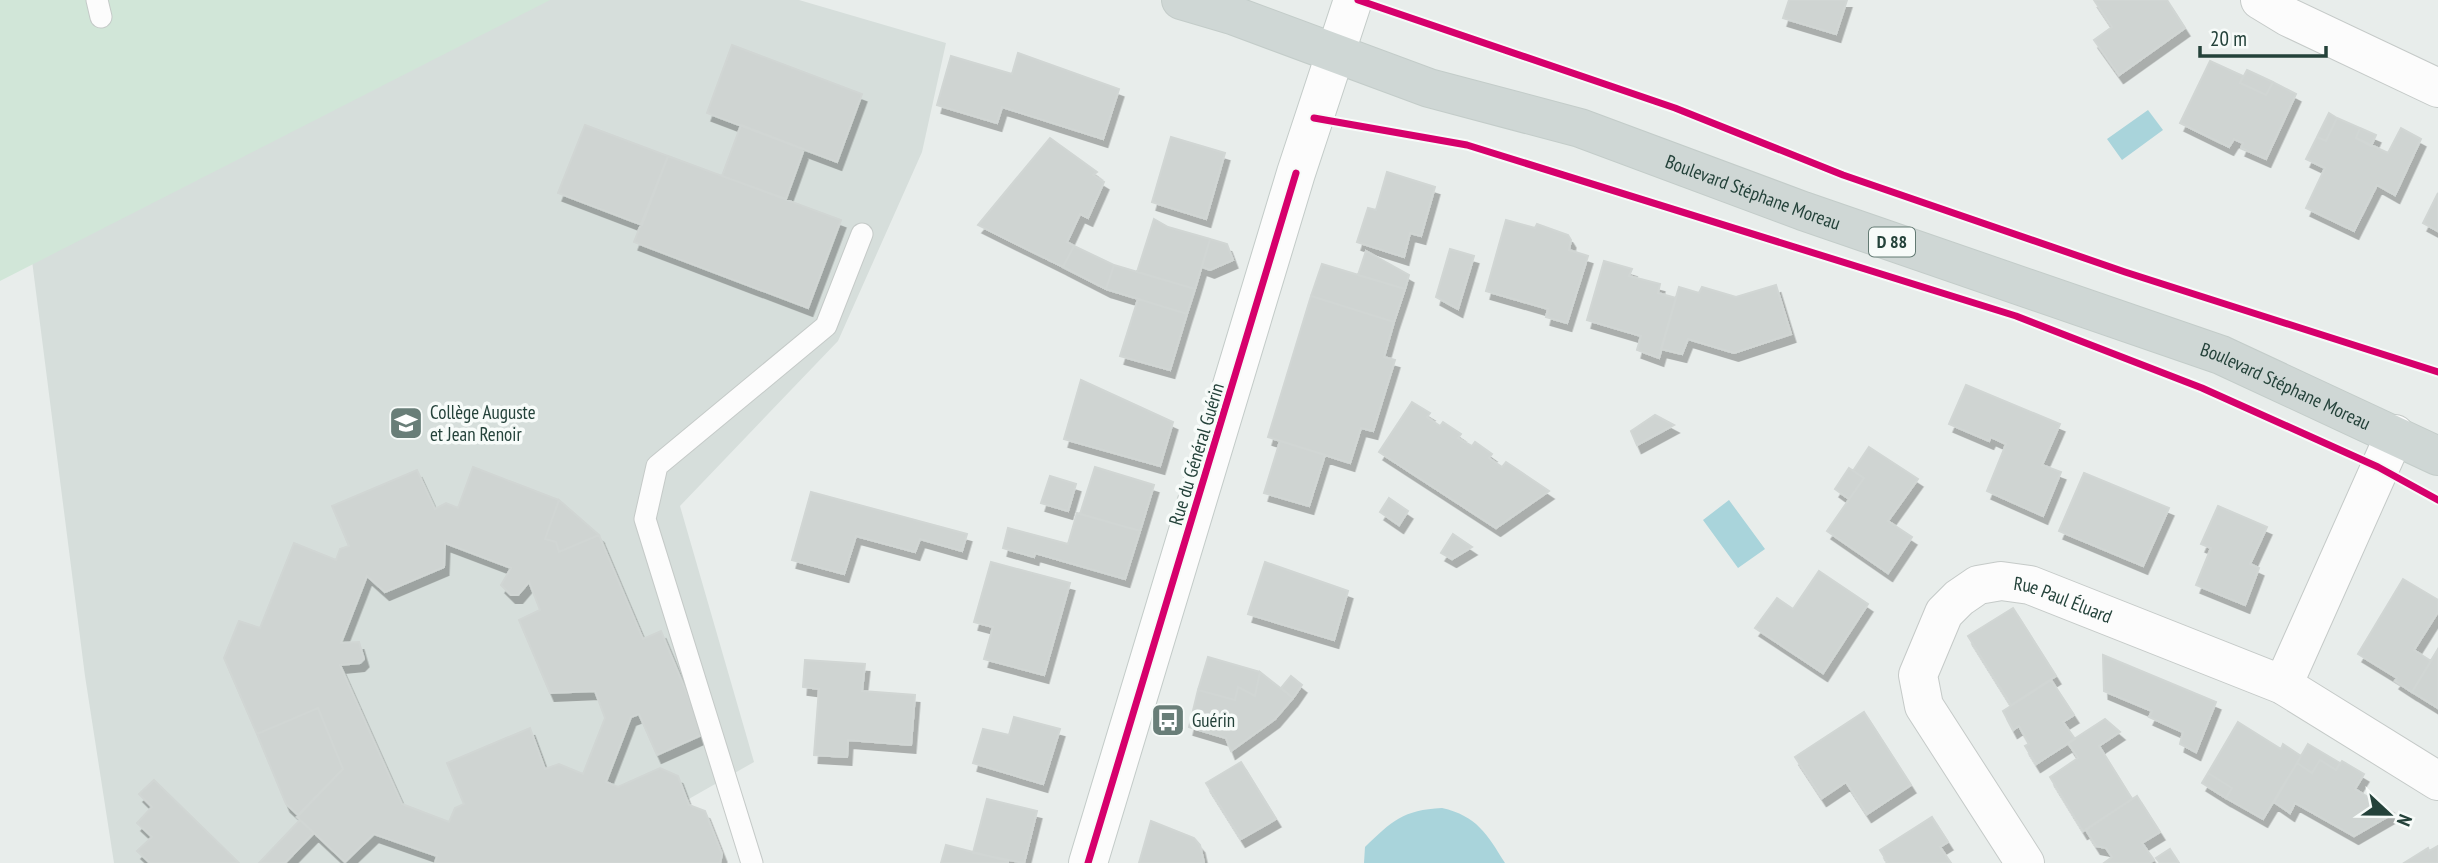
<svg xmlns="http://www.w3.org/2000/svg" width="2438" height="863" font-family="'PT Sans Narrow',sans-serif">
	<defs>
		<filter id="shadow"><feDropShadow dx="4.5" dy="8" stdDeviation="0" flood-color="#0004"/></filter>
	</defs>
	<rect width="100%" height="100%" fill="#e8edeb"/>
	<path fill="#d6dedb" d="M424,0H799L946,43L922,152L838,341L680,506L754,762L687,800L689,805L705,811L722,854L720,863H114L85,676L24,198Z"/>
	<path fill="#d1e6d8" d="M0,0H550L0,281Z"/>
	<path fill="#a9d4db" d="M2148,110L2163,130L2122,160L2107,139Z
		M1729,500L1765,549L1738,568L1703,520Z
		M1442,808C1477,816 1487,834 1505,863H1364L1365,847C1392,821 1403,810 1442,808Z"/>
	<path fill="#cfd4d2" stroke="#d1d6d4" stroke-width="2" fill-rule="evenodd" filter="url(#shadow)" d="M1789,0H1847L1836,34L1783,18Z
		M2094,0H2167L2185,28L2119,75L2094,40L2112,27Z
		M732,45L862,94L837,162L707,113Z
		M1018,53L1119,89L1103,139L1002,107L997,123L937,105L951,56L1012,74Z
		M2210,61L2243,76L2240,83L2266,95L2273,82L2296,94L2266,159L2241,148L2243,143L2234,139L2229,147L2180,123Z
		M2247,70L2273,82L2266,95L2240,83Z
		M2329,113L2337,118L2326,141L2317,137Z
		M2337,118L2360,128L2356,138L2388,153L2401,128L2421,139L2395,195L2377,185L2354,231L2306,208L2325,168L2306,159L2317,137L2326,141Z
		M585,125L668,156L642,225L558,193Z
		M741,125L804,149L786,199L722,176Z
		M2360,128L2376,135L2371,146L2356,138Z
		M1171,137L1225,153L1206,219L1152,202Z
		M1050,138L1097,172L1093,175L1104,182L1088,218L1080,214L1067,242L1074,246L1063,267L978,225Z
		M668,156L841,220L808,308L634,242Z
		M1387,172L1435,187L1421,236L1410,233L1404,257L1357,242L1368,208L1376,210Z
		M2438,193V231L2423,223Z
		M1154,219L1168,227L1210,239L1195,289L1137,272Z
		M1506,220L1535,228L1537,224L1568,235L1571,240L1569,250L1588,256L1567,323L1546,317L1548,309L1486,291Z
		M1210,239L1227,244L1233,260L1210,270L1202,267Z
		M1074,246L1114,265L1106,289L1063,267Z
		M1450,249L1474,256L1458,309L1436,297Z
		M1366,251L1409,275L1405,289L1358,275Z
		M1604,261L1632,269L1629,276L1660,284L1658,293L1676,298L1659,358L1637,350L1641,336L1587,320Z
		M1322,264L1405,289L1394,322L1311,296Z
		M1114,265L1195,289L1187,314L1106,289Z
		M1776,285L1791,334L1734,353L1688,339L1682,354L1661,349L1679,287L1699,293L1702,287L1736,297Z
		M1311,296L1394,322L1384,357L1395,360L1373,431L1361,428L1350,463L1268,437Z
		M1138,299L1187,314L1170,370L1120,356Z
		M1081,380L1173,422L1160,466L1064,439Z
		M1966,385L2060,424L2042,465L2061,472L2043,516L1987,491L2006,444L1991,437L1989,441L1949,424Z
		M1412,402L1430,413L1427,417L1440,426L1443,422L1461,434L1458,438L1472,446L1475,442L1492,454L1489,458L1502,467L1506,462L1549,491L1496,528L1379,452Z
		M1655,415L1674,425L1637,445L1631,431Z
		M1280,441L1325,455L1309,506L1264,493Z
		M1869,447L1918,479L1888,521L1912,537L1888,573L1827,531L1864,478L1853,471Z
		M473,467L559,500L545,539L556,542L559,552L599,535L643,639L661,631L704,734L657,755L639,714L631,717L606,782L618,787L660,768L678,776L689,805L705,811L722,854L720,863H435L437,856L374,834L345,862L297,817L343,769L318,708L257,734L224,658L239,621L260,628L294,543L336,560L340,549L349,546L332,506L417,470L435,509L446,503L458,508ZM445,543L511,568L501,585L511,595H518L529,582L540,610L519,620L550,693L595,691L605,718L583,774L559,764L545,769L530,728L447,763L464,804L455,808L449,822L402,804L340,665L360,663L364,659L359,642L341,643L367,576L385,592L444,567Z
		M1095,467L1154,485L1140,531L1080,514Z
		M1849,468L1864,478L1849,499L1835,489Z
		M2084,473L2169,508L2143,566L2059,531Z
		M1050,476L1076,484L1068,511L1041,503Z
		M811,492L967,534L962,551L920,539L915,552L856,536L844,574L792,560Z
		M1389,498L1408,511L1399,525L1380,512Z
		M559,500L599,535L559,552L556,542L545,539Z
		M2218,506L2267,527L2250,564L2259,568L2245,605L2196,585L2211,548L2201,544Z
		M1077,513L1140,531L1125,579L1035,553L1034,557L1003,548L1008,528L1068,544Z
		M1453,534L1472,547L1452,559L1441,553Z
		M991,562L1070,583L1044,675L984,659L993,627L974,622Z
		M1265,562L1348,591L1334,640L1248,614Z
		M1819,571L1868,604L1823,673L1755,628L1777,598L1793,609Z
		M2403,579L2438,600V612L2414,650L2431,661L2412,692L2395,681L2397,678L2358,654Z
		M2013,608L2056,676L2011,705L1968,636Z
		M2438,649V708L2412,692Z
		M2103,655L2216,702L2196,752L2180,744L2183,732L2149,717L2152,711L2104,691Z
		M1208,657L1260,672L1255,696L1238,687L1235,700L1198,690Z
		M805,660L865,664L862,691L915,695L911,745L848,740L847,757L814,755L819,689L803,687Z
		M1260,672L1293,698L1275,719L1231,751L1226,738L1189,727L1198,690L1235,700L1238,687L1255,696Z
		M1291,676L1302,685L1293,698L1281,688Z
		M2051,680L2074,715L2063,722L2075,739L2036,764L2025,746L2029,744L2019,726L2013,730L2003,711Z
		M318,708L343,769L298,815L286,804L257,734Z
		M1864,712L1911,785L1867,814L1846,782L1822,798L1795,757Z
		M1014,717L1060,729L1043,784L973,763L983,729L1009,735Z
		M2105,719L2120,732L2099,746L2132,799L2083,831L2050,777L2078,758L2068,743Z
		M2238,722L2281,749L2283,744L2301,756L2263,819L2226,798L2232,788L2208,773Z
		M2308,744L2340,763L2336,770L2320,760L2312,773L2297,763Z
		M2320,760L2336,770L2342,761L2364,774L2355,789L2394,813L2354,836L2295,803L2290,813L2274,802L2297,763L2312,773Z
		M1241,762L1276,819L1241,839L1206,783Z
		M2208,773L2232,788L2226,798L2202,783Z
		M154,780L239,863H150L137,851L152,837L137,823L152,807L139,794Z
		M2137,796L2160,832L2142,843L2154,860L2149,863H2104L2112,857L2106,848L2096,846L2086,830Z
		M987,799L1037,811L1024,863L973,853Z
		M1932,817L1948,842L1940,847L1951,863H1888L1880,850Z
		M300,820L314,833L285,863H259Z
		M1151,821L1194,838L1200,845L1204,863H1139Z
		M946,845L1008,861V863H941Z
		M2438,846V863H2404L2428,848L2429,851Z
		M2170,849L2179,863H2160L2156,858Z"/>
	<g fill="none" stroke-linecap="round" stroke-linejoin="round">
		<g stroke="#c5cac8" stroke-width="23">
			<path id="lane" d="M97,0L101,17
				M752,863L645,519L657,466L826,326L862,234"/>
		</g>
		<g stroke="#c5cac8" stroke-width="40">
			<g id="street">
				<path d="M2260,0L2288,17L2438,88"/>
				<path d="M2283,685L2395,434"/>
				<path id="s1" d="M2025,863L1924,706L1918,675L1944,613L1959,598L1978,585L2001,581L2030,585L2283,685L2438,781"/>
			</g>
		</g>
		<g stroke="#c3cbc8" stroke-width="40">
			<path id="secondary" d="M1088,863L1296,173L1353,0"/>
		</g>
		<g stroke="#c3ccc9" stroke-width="40">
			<g id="primary">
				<path id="s2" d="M1181,0L1232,15L1429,88L1580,128L1803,211L2221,355L2438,456"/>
			</g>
		</g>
		<use href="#lane" stroke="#fcfcfc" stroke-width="21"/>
		<use href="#street" stroke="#fcfcfc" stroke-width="38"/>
		<use href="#secondary" stroke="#fcfcfc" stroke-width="38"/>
		<use href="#primary" stroke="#cfd7d5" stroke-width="38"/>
		<g stroke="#f7fbf9" stroke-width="11">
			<path id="cycleway" d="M1358,0L1675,108L1843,175L2125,272L2438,372
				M1314,118L1467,145L2016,316L2202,388L2378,467L2438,500
				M1088,863L1296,173"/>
		</g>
		<use href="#cycleway" stroke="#d6006c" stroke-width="7"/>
	</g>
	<defs>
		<g id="school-square" transform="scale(1.75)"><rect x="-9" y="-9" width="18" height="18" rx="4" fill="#697e78" stroke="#f7fbf9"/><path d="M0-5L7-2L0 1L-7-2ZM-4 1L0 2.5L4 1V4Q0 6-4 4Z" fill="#fff"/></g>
		<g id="bus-square" transform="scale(1.75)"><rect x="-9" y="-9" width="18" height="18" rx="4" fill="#697e78" stroke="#f7fbf9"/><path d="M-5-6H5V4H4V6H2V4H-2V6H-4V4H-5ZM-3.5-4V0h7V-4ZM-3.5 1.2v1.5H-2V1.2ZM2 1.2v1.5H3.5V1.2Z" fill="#fff"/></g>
	</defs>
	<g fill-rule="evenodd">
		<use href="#school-square" x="406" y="423"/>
		<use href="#bus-square" x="1168" y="720"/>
	</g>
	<g text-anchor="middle" stroke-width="7" stroke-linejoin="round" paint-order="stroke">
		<rect fill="#f7fbf9" stroke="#637a73" stroke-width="2" x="1869" y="227.5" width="46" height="29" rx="5"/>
		<g font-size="18" font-weight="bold" fill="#24423a">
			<text x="1892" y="248">D 88</text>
		</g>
		<g font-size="19" fill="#24423a" stroke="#f7fbf9">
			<text dy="7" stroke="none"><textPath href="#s2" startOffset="604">Boulevard Stéphane Moreau</textPath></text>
			<text dy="7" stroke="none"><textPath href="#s2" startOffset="1171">Boulevard Stéphane Moreau</textPath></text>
			<text transform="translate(1196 454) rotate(-73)" y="7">Rue du Général Guérin</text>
			<text dy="7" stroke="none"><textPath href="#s1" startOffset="418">Rue Paul Éluard</textPath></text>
		</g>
		<g font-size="19" fill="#24423a" stroke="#f7fbf9" text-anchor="start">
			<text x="430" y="419">Collège Auguste<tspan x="430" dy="22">et Jean Renoir</tspan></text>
			<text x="1192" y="727">Guérin</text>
		</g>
	</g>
	<g transform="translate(2389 814) rotate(112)" stroke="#f7fbf9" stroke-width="5" paint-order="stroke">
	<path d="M0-5L12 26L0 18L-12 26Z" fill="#24423a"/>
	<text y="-10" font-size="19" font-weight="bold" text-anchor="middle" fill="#24423a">N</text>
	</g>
	<path d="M2200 46v10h126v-10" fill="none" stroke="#24423a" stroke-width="3.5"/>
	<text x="2210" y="46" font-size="21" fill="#24423a" stroke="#f7fbf9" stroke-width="5" paint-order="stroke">20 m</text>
</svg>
